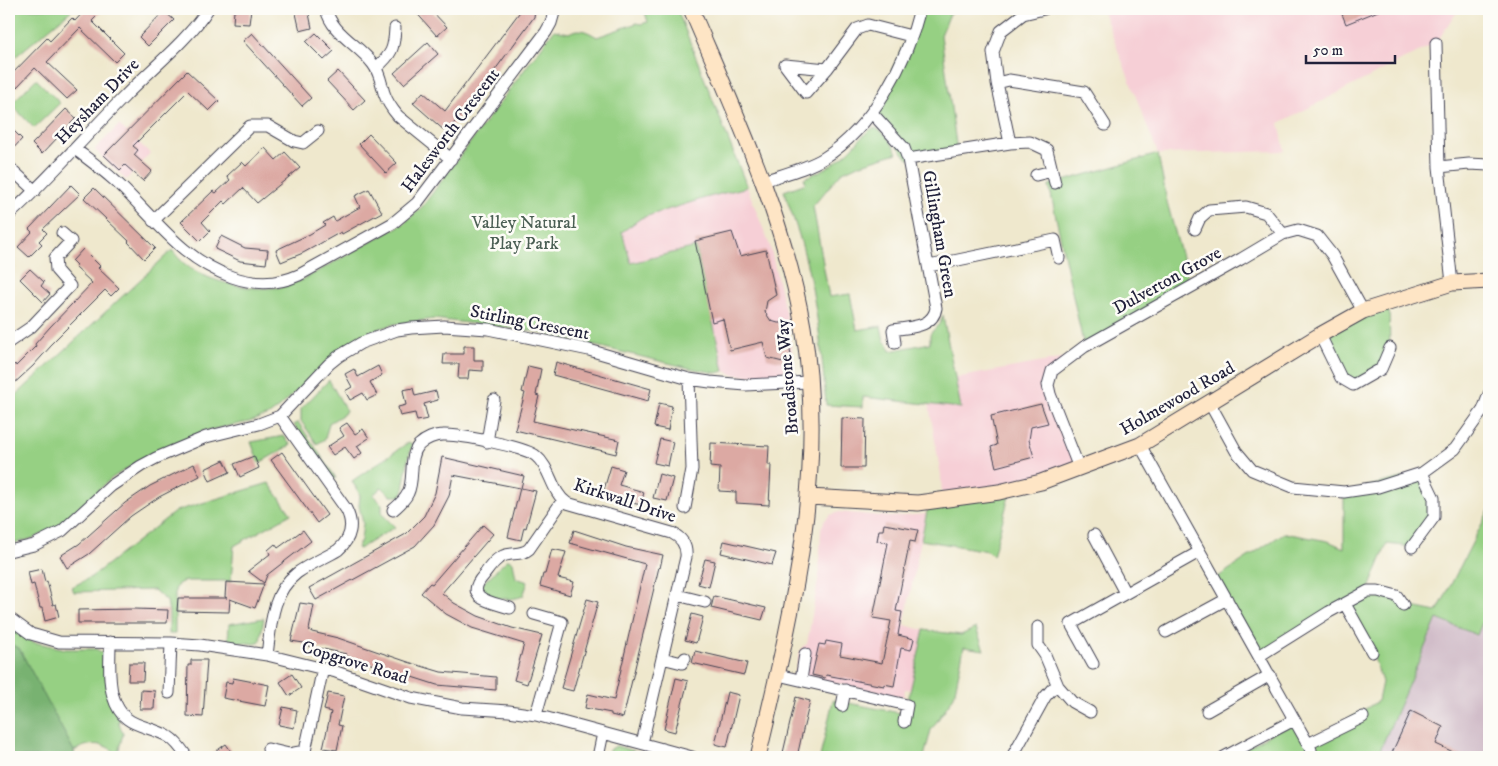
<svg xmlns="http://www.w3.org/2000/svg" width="1498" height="766" font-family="'IM FELL DW Pica',serif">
	<rect width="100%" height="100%" fill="#fdfcf7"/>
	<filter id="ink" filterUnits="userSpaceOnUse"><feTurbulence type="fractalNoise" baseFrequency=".02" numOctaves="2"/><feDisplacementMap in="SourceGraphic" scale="10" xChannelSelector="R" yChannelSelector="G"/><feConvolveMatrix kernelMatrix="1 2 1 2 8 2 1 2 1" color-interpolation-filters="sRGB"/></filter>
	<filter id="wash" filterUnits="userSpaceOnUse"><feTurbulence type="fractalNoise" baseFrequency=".0096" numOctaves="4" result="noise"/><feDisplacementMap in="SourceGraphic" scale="20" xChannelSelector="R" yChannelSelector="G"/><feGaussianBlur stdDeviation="1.12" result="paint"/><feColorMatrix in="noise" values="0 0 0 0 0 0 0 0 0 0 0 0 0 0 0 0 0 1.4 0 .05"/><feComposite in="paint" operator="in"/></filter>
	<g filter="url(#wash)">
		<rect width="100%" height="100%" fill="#efe8cd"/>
		<path fill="#f6cfd6" d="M1102,9H1459L1436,43L1279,123L1285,151L1158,154Z
			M119,125L150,153L126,180L96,151L95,149Z
			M747,187L770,246L786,315L794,362L787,372L777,374L749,376L735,375L724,371L712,322L631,263L622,231L641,218L705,198Z
			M1070,357L1049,385L1079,468L942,501L941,476L929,405L961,408L955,378Z
			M839,512L892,517L926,514L904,625L924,630L911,690L905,689L904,697L794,675L799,655L802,647L807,644L819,575L821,528L825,520L830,515Z"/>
		<path fill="#d1bdc9" d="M1489,606V757H1377L1437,619L1477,635Z"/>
		<path fill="#96d083" stroke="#5c795f" d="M9,9H73L9,62Z
			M644,9H677L747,187L705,198L641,218L622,232L631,263L696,247L724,371L717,373L689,368L533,331L434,319L395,324L378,329L358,338L339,350L280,407L269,415L249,422L204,431L150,454L112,478L57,527L34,538L9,545V402L172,250C176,255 180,260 185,264C205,281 246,290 271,288C283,288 293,283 304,279L403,224L422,207L554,30L569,33C579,27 587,31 597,37L637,23L641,24L648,22Z
			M920,9H952L941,35L957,151L908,159L872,113Z
			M36,79L60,103L34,128L11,104Z
			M874,128C885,131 892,143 897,153L858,165L841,173L813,206L829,297L850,294L857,330L881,326L884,341L888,345L890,351L930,343V334L940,323L943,316L961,408L863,397V407L826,405C822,353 817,300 803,249C798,229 790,210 784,191L806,183L804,178C820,172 835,164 848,152C855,146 866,130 874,128Z
			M1158,154L1167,202L1190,287L1084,347L1049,185Z
			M1389,303L1390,348L1381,369L1353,385L1341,378L1320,335Z
			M329,380L346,410L344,414L329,423L325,439L317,444L301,421V409Z
			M298,422L336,478L332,480L294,425Z
			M284,436L291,445L259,463L251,442Z
			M409,442L413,445L409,455L404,483L405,486L401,496H391L382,487L373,495L382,504V514L395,527L359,549L357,548L361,540L363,523L359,506L360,495L352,481Z
			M1422,473L1434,517L1412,547L1387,544L1368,591H1378L1403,605L1437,612L1489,510V606L1477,635L1437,619L1377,757H1231L1294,720L1309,744L1378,701L1382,682L1372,652L1345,604L1259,656L1215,579L1284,533L1328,541L1344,548V492Z
			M269,483L291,514L234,546L231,581H184L178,584L175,590V634H169V612L167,601L154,590L74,592L72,587L91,577L176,511Z
			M1011,489L993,556L988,551L921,540L929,502Z
			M507,560H511L513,562L516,578L528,582L523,596C511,601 491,600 482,591V584Z
			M264,618L260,641L256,644L228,641L229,624Z
			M9,625L33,642L66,649H96L103,653L105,658C107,681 105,701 120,720L118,721L123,734L118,753C113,751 111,749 107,747C95,742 84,745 74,751L75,757H9Z
			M976,628L984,650L964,647L954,696L931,730L924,757H820L833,700L905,714L924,630L961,635Z
			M616,746L656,757H607L609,750Z"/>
		<path fill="#78b271" stroke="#4d6a56" d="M9,644L19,648L74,751L75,757H9Z"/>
		<g id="blocks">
			<path fill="#dca9a3" d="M86,9H104L92,21L124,53L115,62L80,28L47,62L77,90L67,99L35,68L17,87L15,85L9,92V77L47,38L50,41L72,18L75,21Z
				M236,9H251L249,24L233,23L234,11H236Z
				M295,9H308L312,28L300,31Z
				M413,9H430L447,27L437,36Z
				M522,9H535L534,17L464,112L446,132L413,103L423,92L445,111Z
				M1340,9H1383L1346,24Z
				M164,11L174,20L148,46L139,37Z
				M252,33L311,98L302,106L243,41Z
				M316,33L334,51L324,60L306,42Z
				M428,42L438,54L404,84L394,73Z
				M187,71L219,101L209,111L188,91L133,146L138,150L134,155L152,171L143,181L125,165L120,170L104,155Z
				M338,71L365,100L354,110L327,81Z
				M66,109L76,118L42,154L32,144Z
				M9,126L22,139L9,153Z
				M369,134L397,163L386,173L359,144Z
				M265,148L276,160L285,152L300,168L257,203L243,188L226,204L223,201L202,222L210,231L200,241L181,222L213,191L216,193L230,180L227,176L242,162L246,166Z
				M71,185L80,194L43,229L47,233L39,241L42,244L29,257L18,247L32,232L29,229Z
				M94,188L155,248L144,259L128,242L129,241L84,198Z
				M369,189L382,212L342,234L341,232L303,253L281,262L276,250L310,234L325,225L323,223L333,217L335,221L360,207L355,196Z
				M732,232L740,256L766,250L776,295L767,301L765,312L771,321L778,323H784L791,355L786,361L783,362L767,358L763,342L730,350L723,319L712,322L695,241Z
				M221,236L245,248L268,250L266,264L240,261L215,249Z
				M83,249L100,266L98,268L119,288L111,296L105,290L50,345L51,346L33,366L9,388V370L15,364L16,366L36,346L35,344L50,327L92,283L75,267L77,266L72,261Z
				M30,269L44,282L41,286L50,294L43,302L20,279Z
				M464,346H474V360H483V371L469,370L468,379H458L459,364H443L444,354H464Z
				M556,362L651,389L648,401L553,375Z
				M378,366L382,375L370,382L377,395L367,400L363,393L350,400L345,391L352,387L345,374L354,369L358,377Z
				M528,366L541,369L536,395L539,396L533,421L619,440L616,454L515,430L525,393L522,392Z
				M413,388L415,396L436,391L438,400L424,404L428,419L417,421L415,413L400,416L398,407L406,405L403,390Z
				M659,403L672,406L668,430L654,427Z
				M1041,404L1048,423L1031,427L1029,440L1034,457L996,467L991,447L997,445L991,416Z
				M842,418L865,419L864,468H841Z
				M347,423L355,434L363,429L369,438L357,446L362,453L354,459L345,447L333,455L327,447L344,436L339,428Z
				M660,439L673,442L668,466L654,463Z
				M711,443L769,446L768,465H771L769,505L736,503V492L719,491L720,468L710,467Z
				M282,452L327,515L317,523L271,460Z
				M254,456L259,468L240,477L234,464Z
				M442,457L524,476L521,488L536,491L526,528L524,527L521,540L508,537L520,488L453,475L449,496L434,525L415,546L316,600L309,588L406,534L424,516L435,493Z
				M224,460L230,472L210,481L205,469Z
				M194,464L200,476L159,497L131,516L89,554L67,568L60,556L79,544L125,503L150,486Z
				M611,466L624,470L619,485L644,492L641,505L602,496Z
				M659,474L673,478L667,501L653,498Z
				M884,524L918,530L915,542L910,541L896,611L902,612L898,635L914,639L911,650L901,648L894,686L884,684V686L826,675L825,678L812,675L819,644L825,645L826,641L842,644L840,655L882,663L891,621L873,618L888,543L877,541L879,530H883Z
				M483,525L493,534L442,593L454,603L478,616L512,628L542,635L527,684L514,680L524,644L472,628L446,614L421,593L430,583L432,584Z
				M303,530L311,541L267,575L264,583L248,571L270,554L268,550L275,544L278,548Z
				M574,530L626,547L663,555L660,568L659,567L623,718L611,715V713L585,708L588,694L614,700L645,564L570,543Z
				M724,541L776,553L772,565L721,553Z
				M552,549L566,552L558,578L574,582L570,595L540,586L543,574H545Z
				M705,559L715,561L709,587L698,584Z
				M42,569L45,582L47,581L53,605L56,604L59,617L45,621L42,608H40L34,584L31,585L28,572Z
				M226,582L264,584L255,608L230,599L229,612L177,611L178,598H227L225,597Z
				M714,596L766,608L762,620L711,608Z
				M587,599L598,602L573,691L561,688Z
				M300,603L314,605L309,630L312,632L338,638L408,662L441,672L496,677V690L437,685L346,656L347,654L309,646L310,644L291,641Z
				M134,609L168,610L167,623H78V610Z
				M692,614L703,617L696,643L685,640Z
				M695,651L747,663L744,675L692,663Z
				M191,660H207L203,717L187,716L188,665H191Z
				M129,663H144L143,681H128Z
				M292,674L301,688L289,696L280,682Z
				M233,678L269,685L265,706L223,698L226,682L232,683Z
				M676,678L688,681L675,732L664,729Z
				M141,690L155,691L154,709H140Z
				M727,692L739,695L727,747L715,744Z
				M328,693L344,696L338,725L342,726L337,750L323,748L331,712L324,710Z
				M796,697L810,701L803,730L797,757H782Z
				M283,707L297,710L294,728L279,725Z
				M1411,711L1443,727L1436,744L1464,757H1390Z
				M226,744L235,757H208Z"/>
		</g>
	</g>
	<g filter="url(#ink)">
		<use href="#blocks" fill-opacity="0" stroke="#414051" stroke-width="1"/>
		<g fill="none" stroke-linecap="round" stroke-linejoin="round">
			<g stroke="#414051" stroke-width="13">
				<path id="street" d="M326,9C332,34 358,44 373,64C380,73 381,83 384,93C387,102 392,109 398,116L451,159
					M1436,43L1439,167
					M376,68C392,54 394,49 395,28
					M827,69L785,65L806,93L827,69L857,29L868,25L911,36
					M997,83L1009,80L1084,92L1105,125
					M872,113L904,148L908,159L936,308C933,328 909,327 893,330L895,343
					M1010,143L997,83L993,52L1001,31L1023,14L1044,9
					M75,149C88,159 102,169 114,180C154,216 179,258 232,277C255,285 277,285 299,275L393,223L417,203L546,32L551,23L555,9
					M908,159L1010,143L1030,142L1047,150L1055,183
					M9,167L35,191
					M1036,175L1052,171
					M763,181C784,174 806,169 824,158C872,128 907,62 920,9
					M9,215C50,178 85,136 124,97C149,71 189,39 208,9
					M153,221L250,126H268L294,141L303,143L318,131
					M1195,229L1200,218L1209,210L1246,207L1266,213L1283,234
					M929,266L1055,240L1059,258
					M1452,283L1439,167L1469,164L1489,165
					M1320,335L1341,378L1353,385L1381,369L1390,348
					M9,342L31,327L70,286L56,270L55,258L71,241L62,233
					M1209,402L1236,451L1252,470L1293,487L1344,492L1378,487L1422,473L1455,449L1483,410L1489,394
					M487,442L494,400
					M1140,445L1308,744L1311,750L1310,757
					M1079,468L1050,394L1048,385L1052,371L1084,347L1241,259L1283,234L1298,230L1317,236L1332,255L1363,311
					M685,508L692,469L689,379
					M393,510C399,505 405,500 408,493C415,479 408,457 419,445C425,439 435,435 443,435C458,434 526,447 536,456C551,468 551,492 567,503L672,533C682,538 687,546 686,557L642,743
					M1094,535L1125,593
					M1412,547L1434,517V498L1422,473
					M9,551L34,545L62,531L111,486L141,466L156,458L206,437L259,424L280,416L329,364L339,356L361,343L397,330L411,328L444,326L488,329L589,350L689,379L710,382L746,385L809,382
					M677,595L705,602
					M1345,604L1372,652
					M510,608C492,602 462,599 484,575C489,568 495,559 503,556C512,552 521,556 529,549L563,500
					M534,614L562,622L536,715
					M9,618L31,634L59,642L171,643L200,645L267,655L336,672L411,698L462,708L509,711L536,715L692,757
					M1038,627V645L1045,655L1058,686L1072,702L1090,712
					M1166,632L1227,599
					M110,642C110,659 108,680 113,696C123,730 146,723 169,737C177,742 182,750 187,757
					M267,655C271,626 271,593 297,573C309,564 325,558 338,550C351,539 354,524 346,509L280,416
					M1259,656L1329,612L1368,591H1378L1397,596L1403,605
					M662,658L682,663L685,658
					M1093,664L1071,624L1199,552
					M778,675L907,705L904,722
					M801,680L805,654
					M169,693L171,643
					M842,706L845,690
					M1207,711L1270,675
					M1308,744L1363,717
					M268,749L289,754L305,751
					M308,757L305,751L323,668
					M598,757L603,733
					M1012,757L1045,697L1052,689L1058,686
					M1224,757L1294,720"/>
			</g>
			<g stroke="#414051" stroke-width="17">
				<path id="secondary" d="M691,9C735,112 784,215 803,327C828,473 791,617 758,757
					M809,497L918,503L999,492L1041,482L1140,445L1320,335L1363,311L1452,283L1489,281"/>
			</g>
			<use href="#street" stroke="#fff" stroke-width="11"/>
			<use href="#secondary" stroke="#fee5c5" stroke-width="15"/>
		</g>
	</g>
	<g text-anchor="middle" stroke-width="5" stroke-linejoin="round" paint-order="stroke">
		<g font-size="18" fill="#22223b" stroke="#fdfcf7">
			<text transform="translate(97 101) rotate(-46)" y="6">Heysham Drive</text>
			<text transform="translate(450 130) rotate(-53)" y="6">Halesworth Crescent</text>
			<text transform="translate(940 234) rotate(80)" y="6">Gillingham Green</text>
			<text transform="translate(1167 280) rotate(-29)" y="6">Dulverton Grove</text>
			<text transform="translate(530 322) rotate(11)" y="6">Stirling Crescent</text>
			<text transform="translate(787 377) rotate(-95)" y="6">Broadstone Way</text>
			<text transform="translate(1177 398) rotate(-30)" y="6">Holmewood Road</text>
			<text transform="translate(625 500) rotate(18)" y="6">Kirkwall Drive</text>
			<text transform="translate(355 662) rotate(17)" y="6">Copgrove Road</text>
		</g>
		<g font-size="18" fill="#4b5f54" stroke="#fdfcf7">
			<text x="524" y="228">Valley Natural<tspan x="524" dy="21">Play Park</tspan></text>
		</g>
	</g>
	<rect width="1498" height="766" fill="none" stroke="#fdfcf7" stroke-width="30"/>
	<path d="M1306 55v8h89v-8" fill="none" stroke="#22223b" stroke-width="2.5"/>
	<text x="1313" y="55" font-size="15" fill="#22223b" stroke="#fdfcf7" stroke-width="4" paint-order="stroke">50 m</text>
</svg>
